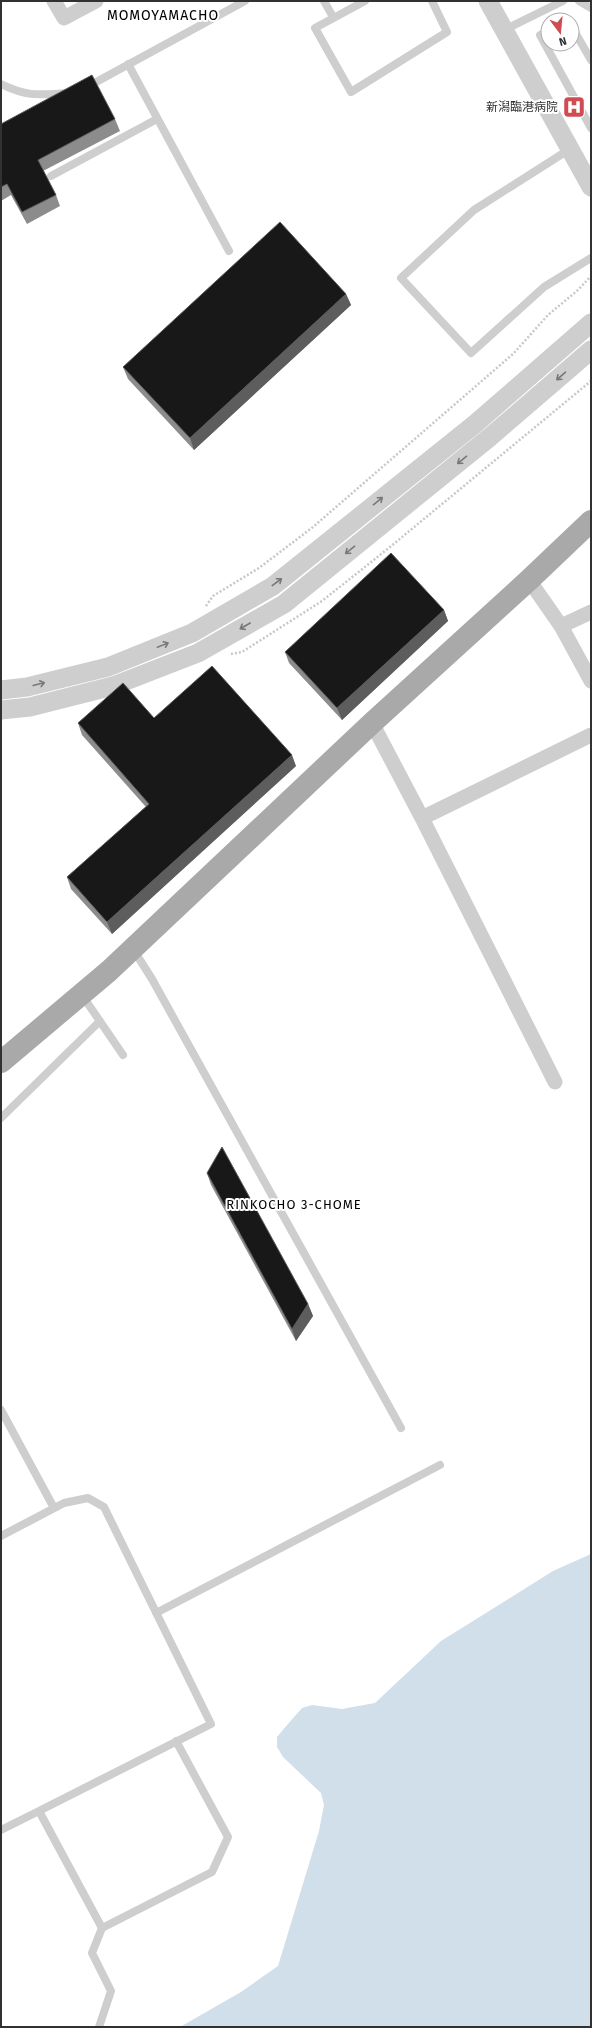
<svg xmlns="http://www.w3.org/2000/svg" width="592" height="2028" font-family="'Fira Sans','Noto Sans JP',sans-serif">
	<rect width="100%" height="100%" fill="#fff"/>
	<path fill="#d0dfe9" d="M591,1554V2027H180L241,1992L278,1966L319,1831L324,1805L321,1793L283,1757L277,1747V1737L288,1724L302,1708L312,1705L342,1709L375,1703L441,1641L553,1571Z"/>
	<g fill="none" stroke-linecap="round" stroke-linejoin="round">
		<path stroke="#c8c8c8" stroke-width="2.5" stroke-dasharray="2 2" stroke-linecap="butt" d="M206,606L213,596L259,568L313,527L513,354L548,315L578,290L591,276
			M231,654L242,652L322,601L390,547L591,381"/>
		<path stroke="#cecece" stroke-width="8" d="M324,1L333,17
			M365,1L315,28L351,92L447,32L432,1
			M579,1L591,8
			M572,27L591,60
			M504,30L563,1
			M548,31L540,35L591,128
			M128,64L229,251
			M1,84C28,97 38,95 67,93
			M87,87L245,1
			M570,149L474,210L401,278L471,353L544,287L591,258
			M51,176L157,119
			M133,949L152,979L401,1428
			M82,995L123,1055
			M1,1118L100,1021
			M1,1410L54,1508
			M1,1536L64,1503L88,1498L104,1507L211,1724L39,1811L102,1928L212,1872L228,1837L176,1741
			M156,1613L440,1465
			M1,1830L39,1811
			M99,2027L111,1991L92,1953L102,1928"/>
		<path stroke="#cecece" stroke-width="15" d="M54,1L64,18L96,1
			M529,580L561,626L591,681
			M561,626L591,612
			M372,723L422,818
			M555,1082L422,818L591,735"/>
		<path stroke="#cecece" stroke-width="19" d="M488,1L591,187
			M1,690L27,687L108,667L192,633L273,586L475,424L591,323
			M1,710L30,707L113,686L198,653L284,604L490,437L591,350"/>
		<path stroke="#a9a9a9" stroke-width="22" d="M1,1062L109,971L372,723L529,580L591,521"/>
	</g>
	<path fill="#8c8c8c" d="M115,119L120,131L43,171L56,195L60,206L27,224L11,195L1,201V124Z
		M346,294L351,305L194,450L128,379L123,367Z
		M444,610L448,621L342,720L289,663L285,652Z
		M154,718L296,766L112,934L71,889L67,877L146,807L82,735L78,723Z
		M207,1173L308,1304L313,1316L296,1341L211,1185Z"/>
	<path fill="#5d5d5d" d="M346,294L351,305L194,450L190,438Z
		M444,610L448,621L342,720L337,708Z
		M292,755L296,766L112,934L107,922Z
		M308,1304L313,1316L296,1341L292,1329Z"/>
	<path fill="#181818" stroke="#5d5d5d" d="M92,75L115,119L38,160L56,195L22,212L7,184L1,187V124Z
		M280,222L346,294L190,438L123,367Z
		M391,553L444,610L337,708L285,652Z
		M212,666L292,755L107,922L67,877L149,804L78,723L123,683L154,718Z
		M222,1147L308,1304L292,1329L207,1173Z"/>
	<defs><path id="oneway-shaft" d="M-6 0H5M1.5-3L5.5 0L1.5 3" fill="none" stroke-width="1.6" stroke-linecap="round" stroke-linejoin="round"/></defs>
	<g stroke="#787878">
		<use href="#oneway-shaft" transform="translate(561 376) rotate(139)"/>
		<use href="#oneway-shaft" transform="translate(462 460) rotate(141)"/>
		<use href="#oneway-shaft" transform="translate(378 501) rotate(-39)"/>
		<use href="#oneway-shaft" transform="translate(350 550) rotate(141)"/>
		<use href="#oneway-shaft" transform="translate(277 582) rotate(-37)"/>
		<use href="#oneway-shaft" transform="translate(245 626) rotate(150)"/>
		<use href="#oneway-shaft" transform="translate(163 645) rotate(-22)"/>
		<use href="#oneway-shaft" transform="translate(39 684) rotate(-14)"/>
	</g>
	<defs>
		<g id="hospital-square" transform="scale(1.15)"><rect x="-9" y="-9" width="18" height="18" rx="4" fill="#d04c53" stroke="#fff"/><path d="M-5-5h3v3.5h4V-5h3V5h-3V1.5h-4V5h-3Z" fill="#fff"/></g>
	</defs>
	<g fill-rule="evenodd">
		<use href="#hospital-square" x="574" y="107"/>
	</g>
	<g text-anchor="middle" stroke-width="4" stroke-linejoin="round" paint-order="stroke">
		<g font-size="12" fill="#313131" stroke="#fff" text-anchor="end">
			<text x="558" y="111">新潟臨港病院</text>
		</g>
		<g font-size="13" letter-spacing="1" fill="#000" stroke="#fff">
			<text x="294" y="1209">RINKOCHO 3-CHOME</text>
		</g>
		<g font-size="14" letter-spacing="1" fill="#000" stroke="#fff">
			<text x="163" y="20">MOMOYAMACHO</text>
		</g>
	</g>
	<rect width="592" height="2028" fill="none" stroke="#313131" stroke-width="4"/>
	<g transform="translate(560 32) rotate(164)"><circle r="19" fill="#ffffff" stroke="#adadad"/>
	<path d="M0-3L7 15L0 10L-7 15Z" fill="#d04c53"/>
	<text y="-6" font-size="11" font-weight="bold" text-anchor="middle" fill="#313131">N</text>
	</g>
</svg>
